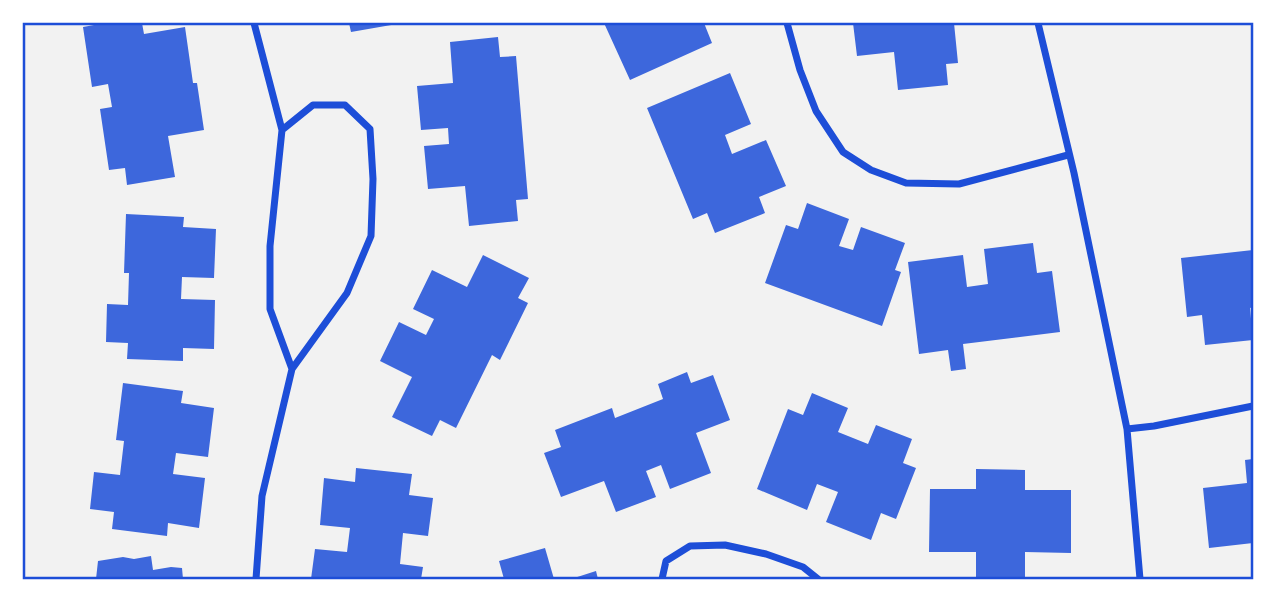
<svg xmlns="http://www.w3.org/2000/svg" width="1276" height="602" font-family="Manrope,sans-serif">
	<rect width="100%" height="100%" fill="#f2f2f2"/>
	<path fill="#3d67dc" d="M93,23H142L144,34L185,27L193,83H197L204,130L168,136L175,177L127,185L125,168L109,170L100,109L112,107L108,84L92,87L83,27L94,25Z
		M349,23H397V24L351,32Z
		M604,23H704L712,43L630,80Z
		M853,23H954L958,63L946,64L948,85L898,90L894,52L857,56Z
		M498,37L500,57L516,56L528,199L516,200L518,221L469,226L465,186L428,189L424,146L449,144L448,128L421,130L417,86L453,83L450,42Z
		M730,73L751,124L725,135L732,154L766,140L786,186L759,197L765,213L715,233L707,213L693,219L647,108Z
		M807,203L849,219L839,246L853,250L861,227L905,243L895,270L901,272L882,326L765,283L786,225L798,229Z
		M126,214L184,217L183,227L216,229L214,278L182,277L181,299L215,300L214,349L183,348V361L127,359L128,343L106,342L107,304L128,305L129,273H124Z
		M1033,243L1037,273L1052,271L1060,332L963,344L966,369L951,371L948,350L919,354L908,262L963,255L967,287L988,284L984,249Z
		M1253,250V307L1250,308L1253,340L1205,345L1202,315L1187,317L1181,258Z
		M483,255L529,278L518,298L528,303L500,360L492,355L456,428L440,420L432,436L392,417L412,377L380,361L399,322L426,335L434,319L413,309L432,270L467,287Z
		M687,372L691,383L713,375L730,420L696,433L711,473L670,489L661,465L646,471L656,497L616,512L604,481L561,497L544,453L561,447L555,430L612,408L615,418L663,399L658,384Z
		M123,383L183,391L181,403L214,408L208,457L176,453L173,474L205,478L199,528L168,523L167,536L112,529L114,512L90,509L94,472L120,475L124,441L116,440Z
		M812,393L848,408L838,432L868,444L876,425L912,439L903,463L916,468L896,519L881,513L871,540L826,522L838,492L817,484L807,510L757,489L788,409L803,415Z
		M1253,459V543L1209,548L1203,488L1247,483L1245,460Z
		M356,468L412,474L409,495L433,498L428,536L403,533L400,564L423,567L421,579H311L315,549L347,552L350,528L320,525L324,478L355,482Z
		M976,469L1025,470V490H1071V553L1025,552V579H976V552H929L930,489H976Z
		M545,548L554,579H504L499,561Z
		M151,556L153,570L171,567L182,568L183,579H96L98,561L123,557L134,559Z
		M596,571L598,579H571Z"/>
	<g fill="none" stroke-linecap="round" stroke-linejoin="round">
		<path stroke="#1d4ed8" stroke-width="7" d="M254,23L282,130L313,105H345L370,129L373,179L371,236L347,293L292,369L262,496L256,579
			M787,23L800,70L816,111L843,152L871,170L906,183L959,184L1068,155
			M1038,23L1074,173L1127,429L1140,579
			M282,130L270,246V309L292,369
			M1127,429L1154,426L1253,406
			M662,579L666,561L690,546L725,545L766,554L803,567L818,579"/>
	</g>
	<rect width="1276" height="602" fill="none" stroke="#ffffff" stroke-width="49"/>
	<rect x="24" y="24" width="1228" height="554" fill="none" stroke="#1d4ed8" stroke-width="2.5"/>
</svg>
